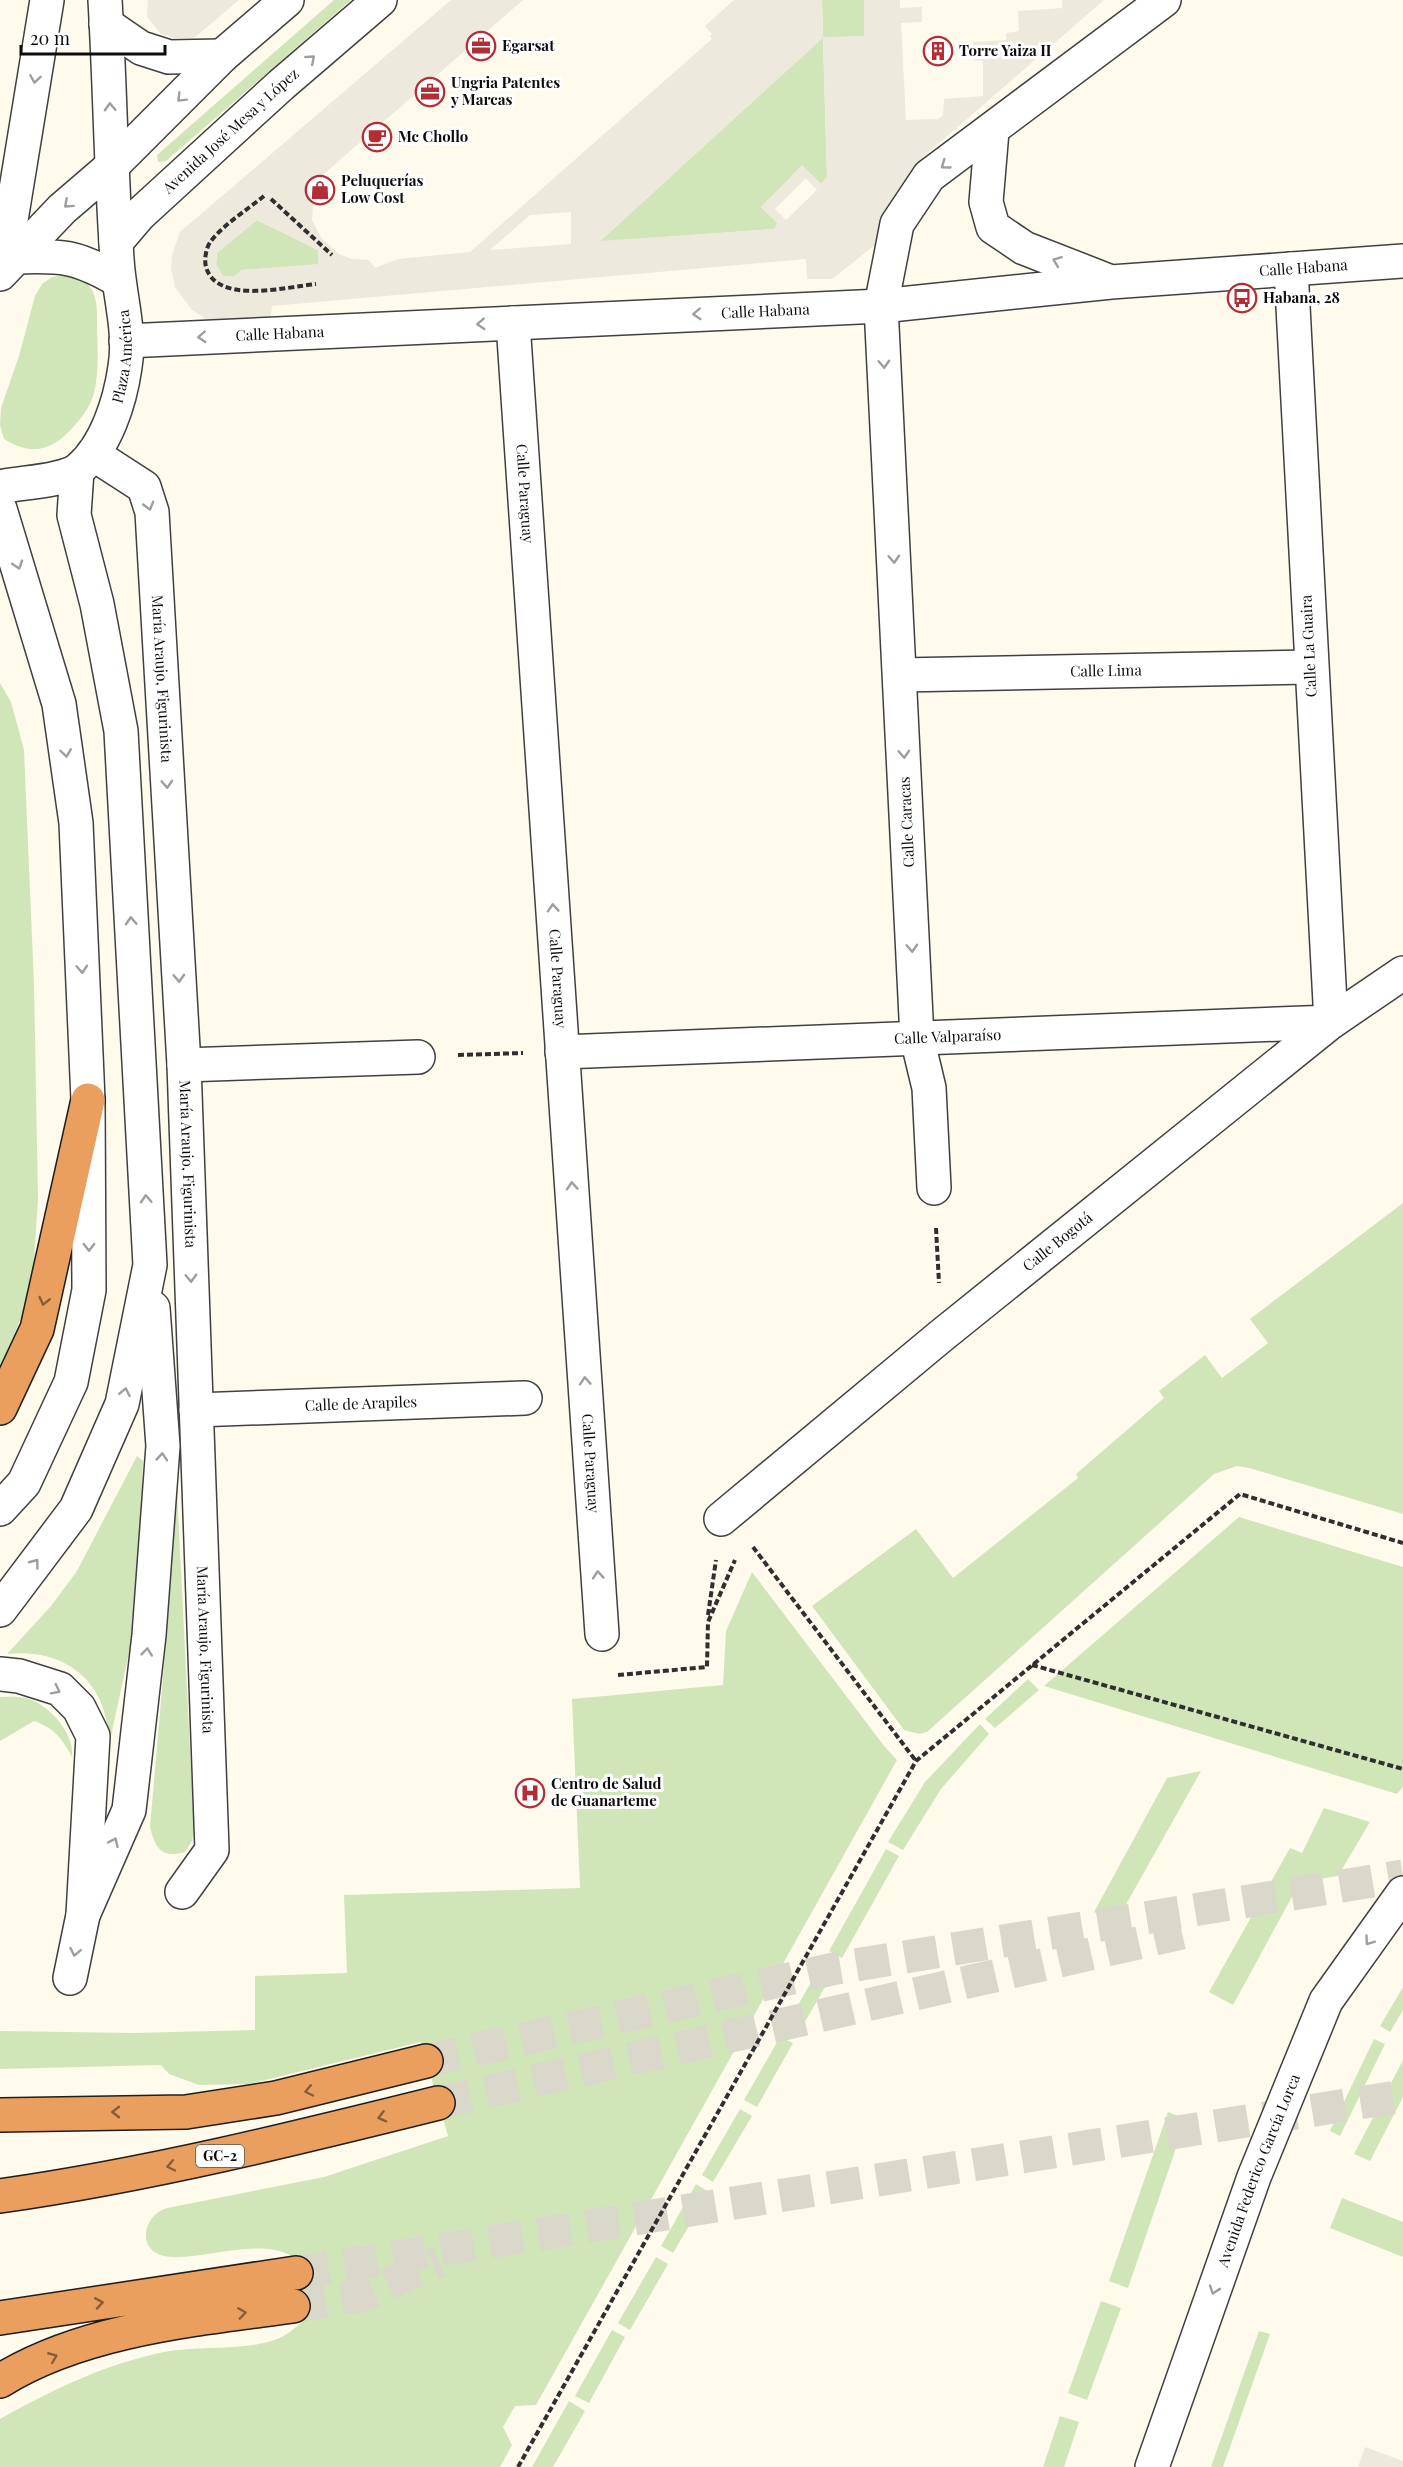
<svg xmlns="http://www.w3.org/2000/svg" width="1403" height="2467" font-family="'Playfair Display',serif">
	<rect width="100%" height="100%" fill="#fefbed"/>
	<path fill="#d0e6b9" d="M334,0H351L166,161L158,162L157,155Z
		M822,0H864V36L823,38L827,177L821,184L802,166L761,207L778,223L774,229L599,242L823,37Z
		M257,220L318,250V265L242,270L234,277L223,276L216,265L217,253Z
		M68,275C79,278 88,281 93,292C98,303 97,318 97,329C98,351 99,372 94,393C91,405 83,416 75,425C54,450 33,457 4,439L0,425L1,408L19,356L35,296L42,284L52,277Z
		M0,683L11,702L24,750L34,984L38,1199L32,1292L0,1368Z
		M1403,1203V1514L1249,1468L1237,1466L1214,1474L927,1732L919,1734L904,1730L812,1606L916,1529L953,1578L1078,1478L1076,1474L1164,1398L1159,1391L1205,1355L1222,1378L1268,1343L1250,1319Z
		M137,1456L143,1461L139,1578L132,1639L109,1745C109,1684 68,1648 7,1654L51,1606L77,1571Z
		M176,1472L194,1828L192,1841L185,1852C162,1859 155,1848 150,1827L166,1643Z
		M1239,1517L1403,1567V1787L1397,1794L1044,1686Z
		M752,1572L885,1747L897,1760L536,2405L515,2406L503,2427L512,2445L500,2467H0V2419C52,2390 105,2364 164,2352C200,2345 242,2352 277,2339C296,2331 310,2316 314,2296C316,2287 312,2279 307,2271C279,2226 202,2264 164,2256C136,2250 143,2215 167,2208L324,2177L448,2136L421,2042L249,2084L199,2085L169,2074L161,2065L0,2069V2031L134,2033L255,2030V1976L347,1973L344,1895L580,1888L572,1699L723,1685L726,1631Z
		M1028,1679L1039,1690L995,1728L985,1719Z
		M0,1697C9,1697 20,1696 29,1699C50,1706 75,1734 72,1757C62,1738 54,1728 34,1721L0,1741Z
		M980,1724L989,1734L941,1789L903,1850L888,1842L925,1782Z
		M1201,1771L1115,1924L1094,1912L1167,1778Z
		M1324,1808L1370,1822L1338,1876L1300,1882L1233,2005L1209,1992L1290,1848L1302,1853Z
		M886,1849L899,1856L842,1958L829,1951Z
		M822,1963L835,1970L799,2032L786,2026Z
		M1403,1987V2010L1390,2032L1380,2026Z
		M780,2037L793,2043L757,2107L744,2100Z
		M1374,2039L1385,2044L1340,2136L1330,2131Z
		M1403,2060V2097L1370,2161L1354,2154Z
		M740,2109L752,2116L713,2182L702,2175Z
		M1168,2112L1186,2119L1128,2288L1109,2281Z
		M696,2184L709,2192L673,2253L661,2246Z
		M1342,2198L1403,2222V2257L1330,2228Z
		M656,2257L668,2264L630,2330L618,2323Z
		M1101,2301L1121,2308L1087,2400L1068,2393Z
		M612,2330L625,2337L589,2403L575,2396Z
		M1259,2331L1270,2334L1223,2467H1211Z
		M569,2401L585,2411L553,2467H532Z
		M1060,2416L1079,2422L1064,2467H1043Z"/>
	<path fill="#ede9dd" fill-rule="evenodd" d="M148,0H239L194,38H173L161,34L147,17Z
		M451,0H523L325,173L314,191L312,220L322,239L339,254L352,259L369,260L375,268L398,259L470,252L712,39L710,36L712,34L705,26L734,0H822L823,37L864,36V0H900V8L922,7V22L901,23L906,120L938,119L943,115L944,99L983,96V61L974,60L973,42L1006,40V33L1019,31L1018,11L1062,8V0H1104L922,158L875,245L832,279H807L806,259L272,306L270,323L225,327L207,320L192,310L175,287L171,268L172,255L180,232ZM823,38L827,177L821,184L802,165L761,207L777,223L774,229L600,241ZM806,178L817,190L786,220L775,209ZM571,212V244L490,250L530,215ZM257,220L318,250V264L241,270L234,277L223,276L216,265L217,253Z
		M1365,2447L1403,2461V2467H1358Z"/>
	<g fill="none" stroke-linecap="round" stroke-linejoin="round">
		<path stroke="#dad7cb" stroke-width="33" stroke-dasharray="33 16" stroke-linecap="butt" d="M426,2061L837,1968L1403,1876
			M438,2103L1182,1933
			M296,2273L1403,2096
			M293,2306L360,2296L439,2261"/>
		<g stroke="#404040" stroke-width="36">
			<g id="minor">
				<path d="M106,24L141,48L169,57L222,56"/>
				<path d="M992,131L986,202L993,227L1024,248L1106,280"/>
				<path id="s1" d="M116,242L139,215L281,85L380,0"/>
				<path d="M15,257C61,255 77,256 118,280"/>
				<path d="M0,266L11,220L47,0"/>
				<path d="M0,274L62,209L112,166L222,56L287,0"/>
				<path id="s2" d="M513,323L602,1634"/>
				<path id="s3" d="M126,341L881,306L1111,282L1403,261"/>
				<path id="s4" d="M93,454L144,487L152,512L184,1065L212,1850L182,1892"/>
				<path id="s5" d="M0,487C21,482 63,482 79,469C106,446 120,402 125,367C131,331 119,295 117,259C111,173 110,86 105,0"/>
				<path d="M0,509L59,704L76,823L88,1100L89,1290L71,1382L24,1483L0,1509"/>
				<path id="s6" d="M900,675L1310,667"/>
				<path id="s7" d="M562,1052L1331,1022L1291,269"/>
				<path d="M184,1065L418,1057"/>
				<path d="M934,1188L929,1088L917,1038L881,306L897,224L929,176L1164,0"/>
				<path id="s8" d="M196,1410L525,1398"/>
				<path id="s9" d="M721,1519L941,1336L1331,1022L1403,973"/>
				<path d="M0,1610L76,1509L122,1404L150,1265L121,731L97,604L74,515L77,471"/>
				<path d="M0,1674L19,1676L60,1689L79,1708L93,1736L83,1915L70,1978"/>
				<path d="M83,1915L129,1810L149,1635L163,1446L153,1308"/>
				<path id="s10" d="M1152,2467L1254,2177L1326,2001L1403,1893"/>
			</g>
		</g>
		<g stroke="#1e1e1e" stroke-width="36">
			<path id="highway" d="M0,1408L37,1329L88,1100
				M0,2115L186,2112L276,2098L426,2061
				M0,2196C148,2175 293,2139 438,2103
				M0,2318L296,2273
				M0,2381C83,2329 198,2319 293,2306"/>
		</g>
		<path stroke="#2f2f2f" stroke-width="4" stroke-dasharray="6 3" stroke-linecap="butt" d="M264,196C247,210 224,224 211,241C206,247 204,260 206,267C217,305 286,287 316,284
			M271,199L332,255
			M458,1055L523,1053
			M936,1228L939,1283
			M753,1547L916,1761
			M708,1615L716,1560
			M1032,1665L1403,1769
			M618,1675L707,1667L708,1622L735,1560
			M518,2467L916,1761L1240,1494L1403,1543"/>
		<use href="#minor" stroke="#fff" stroke-width="33"/>
		<use href="#highway" stroke="#eb9f5e" stroke-width="33"/>
	</g>
	<defs><path id="oneway-chevron" d="M-2-3.5L2.5 0L-2 3.5" fill="none" stroke-width="1.6" stroke-linecap="round" stroke-linejoin="round" transform="scale(1.5)"/></defs>
	<g stroke="#9e9e9e">
		<use href="#oneway-chevron" transform="translate(311 59) rotate(-41)"/>
		<use href="#oneway-chevron" transform="translate(35 79) rotate(99)"/>
		<use href="#oneway-chevron" transform="translate(181 98) rotate(135)"/>
		<use href="#oneway-chevron" transform="translate(110 107) rotate(-92)"/>
		<use href="#oneway-chevron" transform="translate(945 165) rotate(144)"/>
		<use href="#oneway-chevron" transform="translate(68 204) rotate(138)"/>
		<use href="#oneway-chevron" transform="translate(1057 261) rotate(-159)"/>
		<use href="#oneway-chevron" transform="translate(697 314) rotate(177)"/>
		<use href="#oneway-chevron" transform="translate(481 324) rotate(177)"/>
		<use href="#oneway-chevron" transform="translate(202 337) rotate(177)"/>
		<use href="#oneway-chevron" transform="translate(884 364) rotate(87)"/>
		<use href="#oneway-chevron" transform="translate(149 506) rotate(74)"/>
		<use href="#oneway-chevron" transform="translate(894 559) rotate(87)"/>
		<use href="#oneway-chevron" transform="translate(18 565) rotate(72)"/>
		<use href="#oneway-chevron" transform="translate(66 753) rotate(82)"/>
		<use href="#oneway-chevron" transform="translate(904 754) rotate(87)"/>
		<use href="#oneway-chevron" transform="translate(167 784) rotate(87)"/>
		<use href="#oneway-chevron" transform="translate(553 908) rotate(-94)"/>
		<use href="#oneway-chevron" transform="translate(131 921) rotate(-93)"/>
		<use href="#oneway-chevron" transform="translate(912 948) rotate(87)"/>
		<use href="#oneway-chevron" transform="translate(82 969) rotate(87)"/>
		<use href="#oneway-chevron" transform="translate(179 978) rotate(87)"/>
		<use href="#oneway-chevron" transform="translate(572 1186) rotate(-94)"/>
		<use href="#oneway-chevron" transform="translate(146 1199) rotate(-93)"/>
		<use href="#oneway-chevron" transform="translate(89 1247) rotate(90)"/>
		<use href="#oneway-chevron" transform="translate(191 1278) rotate(88)"/>
		<use href="#oneway-chevron" transform="translate(585 1381) rotate(-94)"/>
		<use href="#oneway-chevron" transform="translate(125 1392) rotate(-79)"/>
		<use href="#oneway-chevron" transform="translate(162 1457) rotate(-86)"/>
		<use href="#oneway-chevron" transform="translate(35 1563) rotate(-53)"/>
		<use href="#oneway-chevron" transform="translate(598 1575) rotate(-94)"/>
		<use href="#oneway-chevron" transform="translate(147 1652) rotate(-84)"/>
		<use href="#oneway-chevron" transform="translate(56 1690) rotate(27)"/>
		<use href="#oneway-chevron" transform="translate(114 1842) rotate(-65)"/>
		<use href="#oneway-chevron" transform="translate(1369 1941) rotate(126)"/>
		<use href="#oneway-chevron" transform="translate(75 1952) rotate(101)"/>
		<use href="#oneway-chevron" transform="translate(1214 2290) rotate(109)"/>
	</g>
	<g stroke="#875d3a">
		<use href="#oneway-chevron" transform="translate(44 1301) rotate(103)"/>
		<use href="#oneway-chevron" transform="translate(309 2091) rotate(168)"/>
		<use href="#oneway-chevron" transform="translate(116 2112) rotate(180)"/>
		<use href="#oneway-chevron" transform="translate(382 2117) rotate(166)"/>
		<use href="#oneway-chevron" transform="translate(171 2166) rotate(168)"/>
		<use href="#oneway-chevron" transform="translate(99 2303) rotate(-9)"/>
		<use href="#oneway-chevron" transform="translate(242 2313) rotate(-8)"/>
		<use href="#oneway-chevron" transform="translate(53 2357) rotate(-22)"/>
	</g>
	<defs>
		<g id="office-ring" transform="scale(1.5)"><circle r="9.5" fill="#fff" stroke="#b32e34" stroke-width="1.5"/><path d="M-6-3h4V-5.5h4V-3h4V5H-6ZM-1-4.5V-3h2v-1.5ZM-6 0V1H6V0Z" fill="#b32e34"/></g>
		<g id="building-ring" transform="scale(1.5)"><circle r="9.5" fill="#fff" stroke="#b32e34" stroke-width="1.5"/><path d="M-4-6H4V6H1V3H-1V6H-4ZM-2.5-4.3h1.7v1.8h-1.7ZM.8-4.3h1.7v1.8H.8ZM-2.5-1h1.7V.8h-1.7ZM.8-1h1.7V.8H.8Z" fill="#b32e34"/></g>
		<g id="cafe-ring" transform="scale(1.5)"><circle r="9.5" fill="#fff" stroke="#b32e34" stroke-width="1.5"/><path d="M-5.5-4.5H6V0H3Q3 3.5 0 3.5H-2.5Q-5.5 3.5-5.5 0ZM3-3.2v2h1.7v-2ZM-6 4.5H4V6H-6Z" fill="#b32e34"/></g>
		<g id="shop-ring" transform="scale(1.5)"><circle r="9.5" fill="#fff" stroke="#b32e34" stroke-width="1.5"/><path d="M-5-2.5h2.3a2.7 3.5 0 0 1 5.4 0H5L5.5 6h-11ZM-1.5-2.5h3a1.5 2.3 0 0 0-3 0Z" fill="#b32e34"/></g>
		<g id="bus-ring" transform="scale(1.5)"><circle r="9.5" fill="#fff" stroke="#b32e34" stroke-width="1.5"/><path d="M-5-6H5V4H4V6H2V4H-2V6H-4V4H-5ZM-3.5-4V0h7V-4ZM-3.5 1.2v1.5H-2V1.2ZM2 1.2v1.5H3.5V1.2Z" fill="#b32e34"/></g>
		<g id="hospital-ring" transform="scale(1.5)"><circle r="9.5" fill="#fff" stroke="#b32e34" stroke-width="1.5"/><path d="M-5-5h3v3.5h4V-5h3V5h-3V1.5h-4V5h-3Z" fill="#b32e34"/></g>
	</defs>
	<g fill-rule="evenodd">
		<use href="#office-ring" x="481" y="46"/>
		<use href="#building-ring" x="938" y="51"/>
		<use href="#office-ring" x="430" y="92"/>
		<use href="#cafe-ring" x="377" y="137"/>
		<use href="#shop-ring" x="320" y="190"/>
		<use href="#bus-ring" x="1242" y="298"/>
		<use href="#hospital-ring" x="530" y="1793"/>
	</g>
	<g text-anchor="middle" stroke-width="6" stroke-linejoin="round" paint-order="stroke">
		<rect fill="#fff" stroke="#565656" stroke-width="1.5" x="196" y="2145" width="48" height="22" rx="4.5"/>
		<g font-size="14" font-weight="bold" fill="#0d0d0d">
			<text x="220" y="2161">GC-2</text>
		</g>
		<g font-size="15" font-weight="bold" fill="#0d0d0d" stroke="#fff" text-anchor="start">
			<text x="502" y="51">Egarsat</text>
			<text x="959" y="56">Torre Yaiza II</text>
			<text x="451" y="88">Ungria Patentes<tspan x="451" dy="17">y Marcas</tspan></text>
			<text x="398" y="142">Mc Chollo</text>
			<text x="341" y="186">Peluquerías<tspan x="341" dy="17">Low Cost</tspan></text>
			<text x="1263" y="303">Habana, 28</text>
			<text x="551" y="1789">Centro de Salud<tspan x="551" dy="17">de Guanarteme</tspan></text>
		</g>
		<g font-size="15" fill="#0d0d0d" stroke="#fff">
			<text dy="5" stroke="none"><textPath href="#s1" startOffset="160">Avenida José Mesa y López</textPath></text>
			<text dy="5" stroke="none"><textPath href="#s3" startOffset="1180">Calle Habana</textPath></text>
			<text dy="5" stroke="none"><textPath href="#s3" startOffset="640">Calle Habana</textPath></text>
			<text dy="5" stroke="none"><textPath href="#s3" startOffset="154">Calle Habana</textPath></text>
			<text dy="5" stroke="none"><textPath href="#s5" startOffset="206">Plaza América</textPath></text>
			<text dy="5" stroke="none"><textPath href="#s2" startOffset="171">Calle Paraguay</textPath></text>
			<text transform="translate(1309 646) rotate(-93)" y="5">Calle La Guaira</text>
			<text dy="5" stroke="none"><textPath href="#s6" startOffset="206">Calle Lima</textPath></text>
			<text dy="5" stroke="none"><textPath href="#s4" startOffset="254">María Araujo, Figurinista</textPath></text>
			<text transform="translate(907 822) rotate(-93)" y="5">Calle Caracas</text>
			<text dy="5" stroke="none"><textPath href="#s2" startOffset="657">Calle Paraguay</textPath></text>
			<text dy="5" stroke="none"><textPath href="#s7" startOffset="386">Calle Valparaíso</textPath></text>
			<text dy="5" stroke="none"><textPath href="#s4" startOffset="740">María Araujo, Figurinista</textPath></text>
			<text dy="5" stroke="none"><textPath href="#s9" startOffset="436">Calle Bogotá</textPath></text>
			<text dy="5" stroke="none"><textPath href="#s8" startOffset="165">Calle de Arapiles</textPath></text>
			<text dy="5" stroke="none"><textPath href="#s2" startOffset="1143">Calle Paraguay</textPath></text>
			<text dy="5" stroke="none"><textPath href="#s4" startOffset="1226">María Araujo, Figurinista</textPath></text>
			<text dy="5" stroke="none"><textPath href="#s10" startOffset="315">Avenida Federico García Lorca</textPath></text>
		</g>
	</g>
	<path d="M21 45v9h144v-9" fill="none" stroke="#0d0d0d" stroke-width="3"/>
	<text x="30" y="45" font-size="18" fill="#0d0d0d" stroke="#ffffff" stroke-width="4.5" paint-order="stroke">20 m</text>
</svg>
